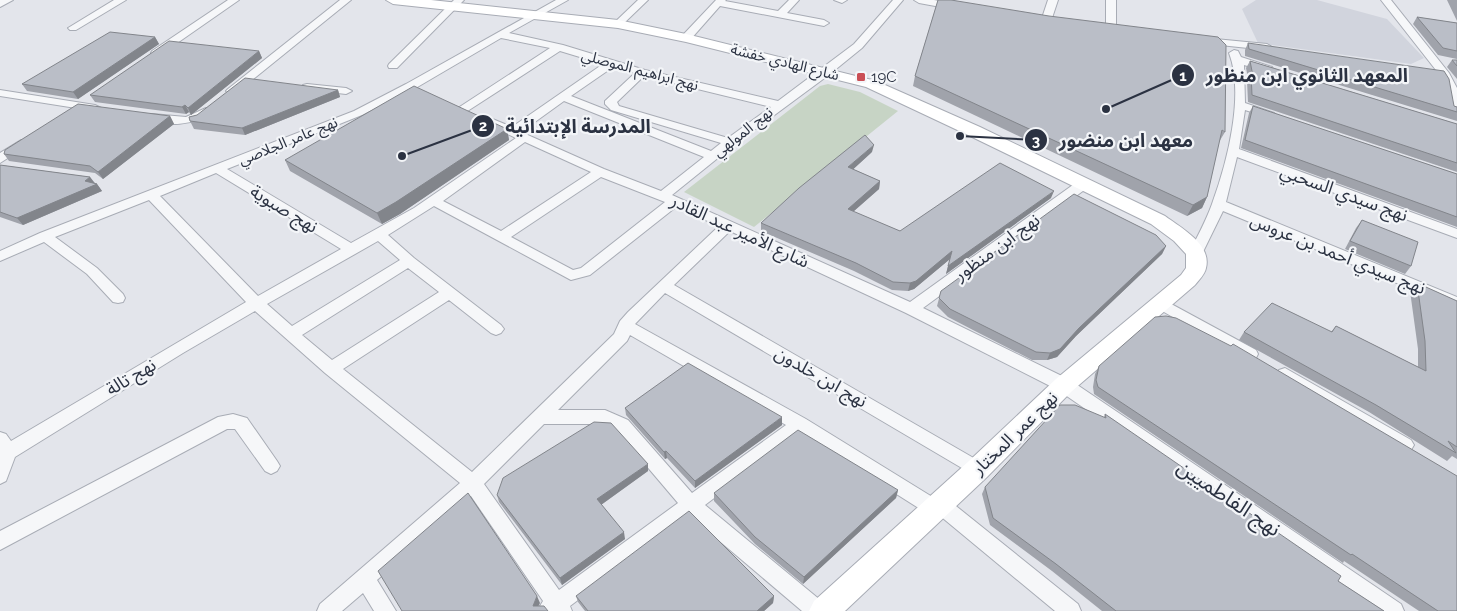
<svg xmlns="http://www.w3.org/2000/svg" width="1457" height="611" font-family="Raleway,'Noto Sans Arabic',sans-serif">
	<rect width="100%" height="100%" fill="#e3e5eb"/>
	<path fill="#d1d4dd" d="M1256,0H1317L1387,19L1424,58L1411,64L1258,43L1242,9Z"/>
	<path fill="#c7d4c5" d="M828,84L860,92L898,111L754,227L684,192L820,86Z"/>
	<g fill="none" stroke-linecap="round" stroke-linejoin="round">
		<g stroke="#a8acb5" stroke-width="2">
			<path id="street" d="M0,0H13L0,7Z
				M114,0H126L76,30H70L68,28Z
				M228,0H239L160,55H152L151,53L152,51Z
				M340,0H351L236,93H228L226,91L228,89Z
				M454,0H464L397,68H389L388,66L389,64Z
				M556,0H568L509,33L563,45L645,70L778,101L854,44L893,0H903L862,48L830,74L734,145L672,195L910,302L1077,182H1087L1088,185L1087,188L923,308L1070,380L1401,604L1404,611H1377L1058,390L906,313L730,231L674,285L984,464L987,469L984,474L978,477L972,474L665,293L635,324L806,419L934,498L939,496L946,498L1078,604L1081,611H1055L939,515L935,516L928,514L800,433L705,505L825,604L828,611H802L690,516L570,606L572,611H537L543,601L471,496L377,580L396,611H374L363,593L342,611H317L320,604L460,483L325,373L255,311L183,353L15,457L6,481L0,484V432L6,434L11,441L246,302L149,200L55,237L97,268L123,294L125,298L123,302L118,303L113,302L87,274L44,242L0,261V251L40,233L354,111L406,84ZM501,38L550,48L458,108L456,110L458,112H466L560,51L603,64L512,127L490,118H482L480,120L482,122L516,138L414,208L351,243L227,169L362,115L414,89ZM613,67L635,73L605,101V104L611,110L721,143L711,151L571,96ZM644,76L771,107L728,138L619,106L617,102ZM564,101L704,157L661,191L604,169L521,132ZM525,142L591,172L501,231L443,201ZM216,173L341,249L258,296L160,196ZM601,177L665,202L581,268L573,270L511,237ZM434,206L571,280L590,275L676,207L719,226L628,312L620,321L614,334L472,472L343,369L449,300L491,333L496,335L501,333L504,329L501,325L414,258L388,235ZM378,241L400,260L292,326L267,304ZM408,268L439,292L332,360L302,335ZM630,335L786,425L692,493L628,420L605,410H558L627,341ZM544,424H603L616,430L678,503L559,590L484,484Z
				M638,0H648L621,26H615V22Z
				M716,0H726L725,1L778,11L789,0H799L787,13L824,20L829,23L824,26L720,6L690,40H682V36Z
				M834,0H847L842,3Z
				M914,0H934L960,5L962,7L957,10L919,3Z
				M1048,0H1058L1051,21L1046,24L1041,21Z
				M1106,0H1116V29L1111,32L1106,29Z
				M1381,0H1391L1449,73L1457,88V116L1451,113L1446,86L1439,74Z
				M1205,38L1267,44L1272,47L1267,50L1201,43L1200,41Z
				M1234,50L1238,51L1241,57L1272,67L1273,69L1268,72L1244,65L1245,103L1274,113L1276,115L1270,118L1245,110L1239,149L1457,229V238L1237,157L1226,202L1457,297V308L1223,211L1201,256H1191L1189,253C1197,237 1206,221 1212,204C1227,163 1245,95 1229,53Z
				M307,84L346,88L352,91L346,94L303,89L302,87L303,85Z
				M0,90L95,105L101,108L95,111L0,96Z
				M206,108L210,109L212,111C200,125 159,129 146,117L152,114L186,117Z
				M21,140L27,144L25,147L0,163V153Z
				M1162,299L1256,350L1258,354L1256,358L1250,360L1244,358L1157,308L1155,304L1157,300Z
				M1285,368L1411,440L1414,445L1411,450L1405,452L1399,450L1279,378L1277,374L1279,370Z
				M233,414L247,418L277,461L280,466L277,471L271,474L265,471L235,429H227L0,550V531L218,417Z"/>
		</g>
		<g stroke="#a8acb5" stroke-width="2">
			<path id="secondary" d="M386,0H431L618,20L686,34L876,81L980,127L1165,216C1181,228 1212,244 1206,268C1205,274 1199,280 1195,285L1072,391L987,477L845,611H809L814,601L969,461L1056,379L1181,275L1186,268V254L1174,241L1151,224L968,135L866,87L686,42L618,28L393,4Z"/>
		</g>
		<use href="#street" fill="#f6f7f9" fill-rule="evenodd"/>
		<use href="#secondary" fill="#fff" fill-rule="evenodd"/>
	</g>
	<path fill="#a0a3ab" d="M938,0L1225,132L1219,142L1207,197L1202,208L1187,216L913,86L915,76Z
		M1447,0H1457V21Z
		M1417,17L1457,23V59L1438,55L1413,24Z
		M155,37L159,44L78,99L27,91L22,84Z
		M1248,43L1454,106L1457,107V121L1245,56V50Z
		M259,51L262,58L191,115L189,112L186,114L95,102L90,95Z
		M1452,60H1457V79L1447,67Z
		M1250,61L1457,124V172L1248,102L1247,81L1248,78L1246,68Z
		M338,90L340,97L245,135L194,129L190,121Z
		M1253,106L1457,174V227L1241,148L1249,113Z
		M170,116L174,124L103,179L95,173L9,161L4,154Z
		M507,129L509,140L400,214L382,224L290,171L285,160Z
		M872,152L853,169L880,181L879,189L853,212L900,231L1051,198L946,274L950,259L914,289L908,291L892,290L854,271L761,231V223Z
		M0,165L90,177L95,183L97,184L102,191L23,225L0,217Z
		M1362,220L1411,266L1405,274L1345,249L1356,228Z
		M1166,246L1162,254L1076,336L1057,357L1047,360H1032L973,330L948,317L937,306L941,291Z
		M1417,283L1457,301V459L1452,456L1447,461L1369,412L1239,340L1244,332H1331L1336,326L1418,367V349L1410,291Z
		M1099,366L1457,611H1419L1344,561L1343,563L1094,394L1093,387L1095,374Z
		M625,408L782,425L695,488L667,458L665,459L626,415Z
		M1105,414L1338,581L1384,611H1102L1052,571L990,525L982,494L985,487L1104,417Z
		M648,471L601,505L625,539L562,585L499,502L497,495Z
		M898,490L896,498L803,584L755,544L714,501V493Z
		M576,596H774L773,603L764,611H585L578,602Z"/>
	<path fill="#82858b" d="M155,37L159,44L78,99L73,92Z
		M259,51L262,58L191,115L188,108Z
		M338,90L340,97L245,135L242,128Z
		M185,105L189,112L186,114L182,107Z
		M170,116L174,124L103,179L98,172Z
		M507,129L509,140L400,214L382,224L377,213Z
		M874,145L872,152L847,175L848,167Z
		M90,177L95,184H97L102,191L23,225L17,218L85,181Z
		M880,181L879,189L847,217L848,209Z
		M1054,191L1051,198L946,274L948,266Z
		M1207,197L1202,208L1187,216L1193,205Z
		M1166,246L1162,254L1076,336L1057,357L1047,360L1050,353Z
		M952,251L950,259L914,289L908,291L910,283Z
		M782,417V425L695,488V481Z
		M666,451L667,458L665,459L664,452Z
		M648,464V471L598,507L597,499Z
		M898,490L896,498L803,584L804,577Z
		M624,532L625,539L562,585L560,578Z
		M537,596L540,603L536,611L533,606Z
		M774,596L773,603L764,611H757Z"/>
	<path fill="#babec7" stroke="#82858b" d="M938,0H951L1049,16L1218,37L1226,45L1225,132L1222,130L1207,197L1193,205L915,76Z
		M1417,17L1457,23V51L1443,48Z
		M110,32L155,37L73,92L22,84Z
		M169,41L259,51L188,108L185,105L182,107L90,95Z
		M1248,43L1444,71L1449,79L1454,106L1457,107V112L1249,49Z
		M1452,60H1457V66Z
		M1250,61L1457,124V163L1252,95L1251,74L1253,76Z
		M245,78L338,90L242,128L190,121L189,117L197,115Z
		M414,86L507,129L396,202L377,213L285,160Z
		M78,104L170,116L98,172L90,166L4,154L5,150Z
		M1253,106L1457,174V217L1245,140Z
		M865,135L874,145L848,167L880,181L848,209L900,231L1000,163L1054,191L948,266L952,251L916,281L910,283L893,282L856,263L761,223L799,188Z
		M0,165L90,177L85,181L97,184L17,218L0,212Z
		M1074,194L1156,235L1166,246L1079,328L1060,349L1050,353L1036,352L950,309L939,298L941,291Z
		M1362,220L1418,242L1411,266L1350,241Z
		M1417,283L1457,301V447L1448,441L1456,453L1376,405L1244,332L1272,303L1332,332L1336,326L1426,371L1425,341Z
		M1166,316L1176,318L1231,346L1233,344L1457,476V611H1438L1352,554L1351,555L1098,387L1096,380L1099,366L1155,317Z
		M688,363L782,417L695,481L666,451L664,452L625,408Z
		M1060,405H1075L1106,418L1105,414L1341,576L1338,581L1384,611H1116L1056,564L993,518L985,487Z
		M594,422L611,423L648,464L597,499L624,532L560,578L497,495L503,478Z
		M798,430L898,490L804,577L755,537L714,493Z
		M468,493L537,596L533,606H544L548,611H402L378,571Z
		M689,511L774,596L757,611H588L576,596Z"/>
	<rect fill="#ca4e55" stroke="#f3f5f8" stroke-width="2" x="856" y="72" width="10" height="10" rx="2.5"/>
	<g text-anchor="middle" stroke-width="4.5" stroke-linejoin="round" paint-order="stroke">
		<g font-size="15" fill="#2b3242" stroke="#f3f5f8">
			<text transform="translate(785 62) rotate(14)" y="5">شارع الهادي خفشة</text>
			<text transform="translate(640 70) rotate(15)" y="5">نهج ابراهيم الموصلي</text>
			<text transform="translate(743 132) rotate(-38)" y="5">نهج المولهي</text>
			<text transform="translate(288 141) rotate(-22)" y="5">نهج عامر الجلاصي</text>
		</g>
		<g font-size="15" fill="#2b3242" stroke="#f3f5f8" text-anchor="start">
			<text x="871" y="82">19C</text>
		</g>
		<g font-size="18" fill="#2b3242" stroke="#f3f5f8">
			<text transform="translate(1344 193) rotate(20)" y="6">نهج سيدي السحبي</text>
			<text transform="translate(284 209) rotate(31)" y="6">نهج صبوية</text>
			<text transform="translate(740 231) rotate(25)" y="6">شارع الأمير عبد القادر</text>
			<text transform="translate(997 247) rotate(-36)" y="6">نهج ابن منظور</text>
			<text transform="translate(1338 254) rotate(22)" y="6">نهج سيدي أحمد بن عروس</text>
			<text transform="translate(131 377) rotate(-31)" y="6">نهج تالة</text>
			<text transform="translate(821 377) rotate(30)" y="6">نهج ابن خلدون</text>
			<text transform="translate(1015 433) rotate(-44)" y="6">نهج عمر المختار</text>
		</g>
		<g font-size="21" fill="#2b3242" stroke="#f3f5f8">
			<text transform="translate(1229 498) rotate(34)" y="7">نهج الفاطميين</text>
		</g>
	</g>
	<path fill="none" stroke="#2b3242" stroke-width="2" d="M1106 109L1183 75M402 156L483 126M960 136L1036 140"/>
	<g fill="#2b3242" stroke="#f3f5f8" stroke-width="2">
		<circle cx="1106" cy="109" r="5"/>
		<circle cx="402" cy="156" r="5"/>
		<circle cx="960" cy="136" r="5"/>
		<circle cx="1183" cy="75" r="12"/>
		<circle cx="483" cy="126" r="12"/>
		<circle cx="1036" cy="140" r="12"/>
	</g>
	<g font-size="15" text-anchor="middle" font-weight="bold" fill="#fff">
		<text x="1183" y="81">1</text>
		<text x="483" y="131">2</text>
		<text x="1036" y="146">3</text>
	</g>
	<g font-size="19" text-anchor="middle" font-weight="bold" fill="#2b3242" stroke="#f3f5f8" stroke-width="4.5" stroke-linejoin="round" paint-order="stroke">
		<text x="1307" y="82">المعهد الثانوي ابن منظور</text>
		<text x="578" y="133">المدرسة الإبتدائية</text>
		<text x="1126" y="147">معهد ابن منضور</text>
	</g>
</svg>
